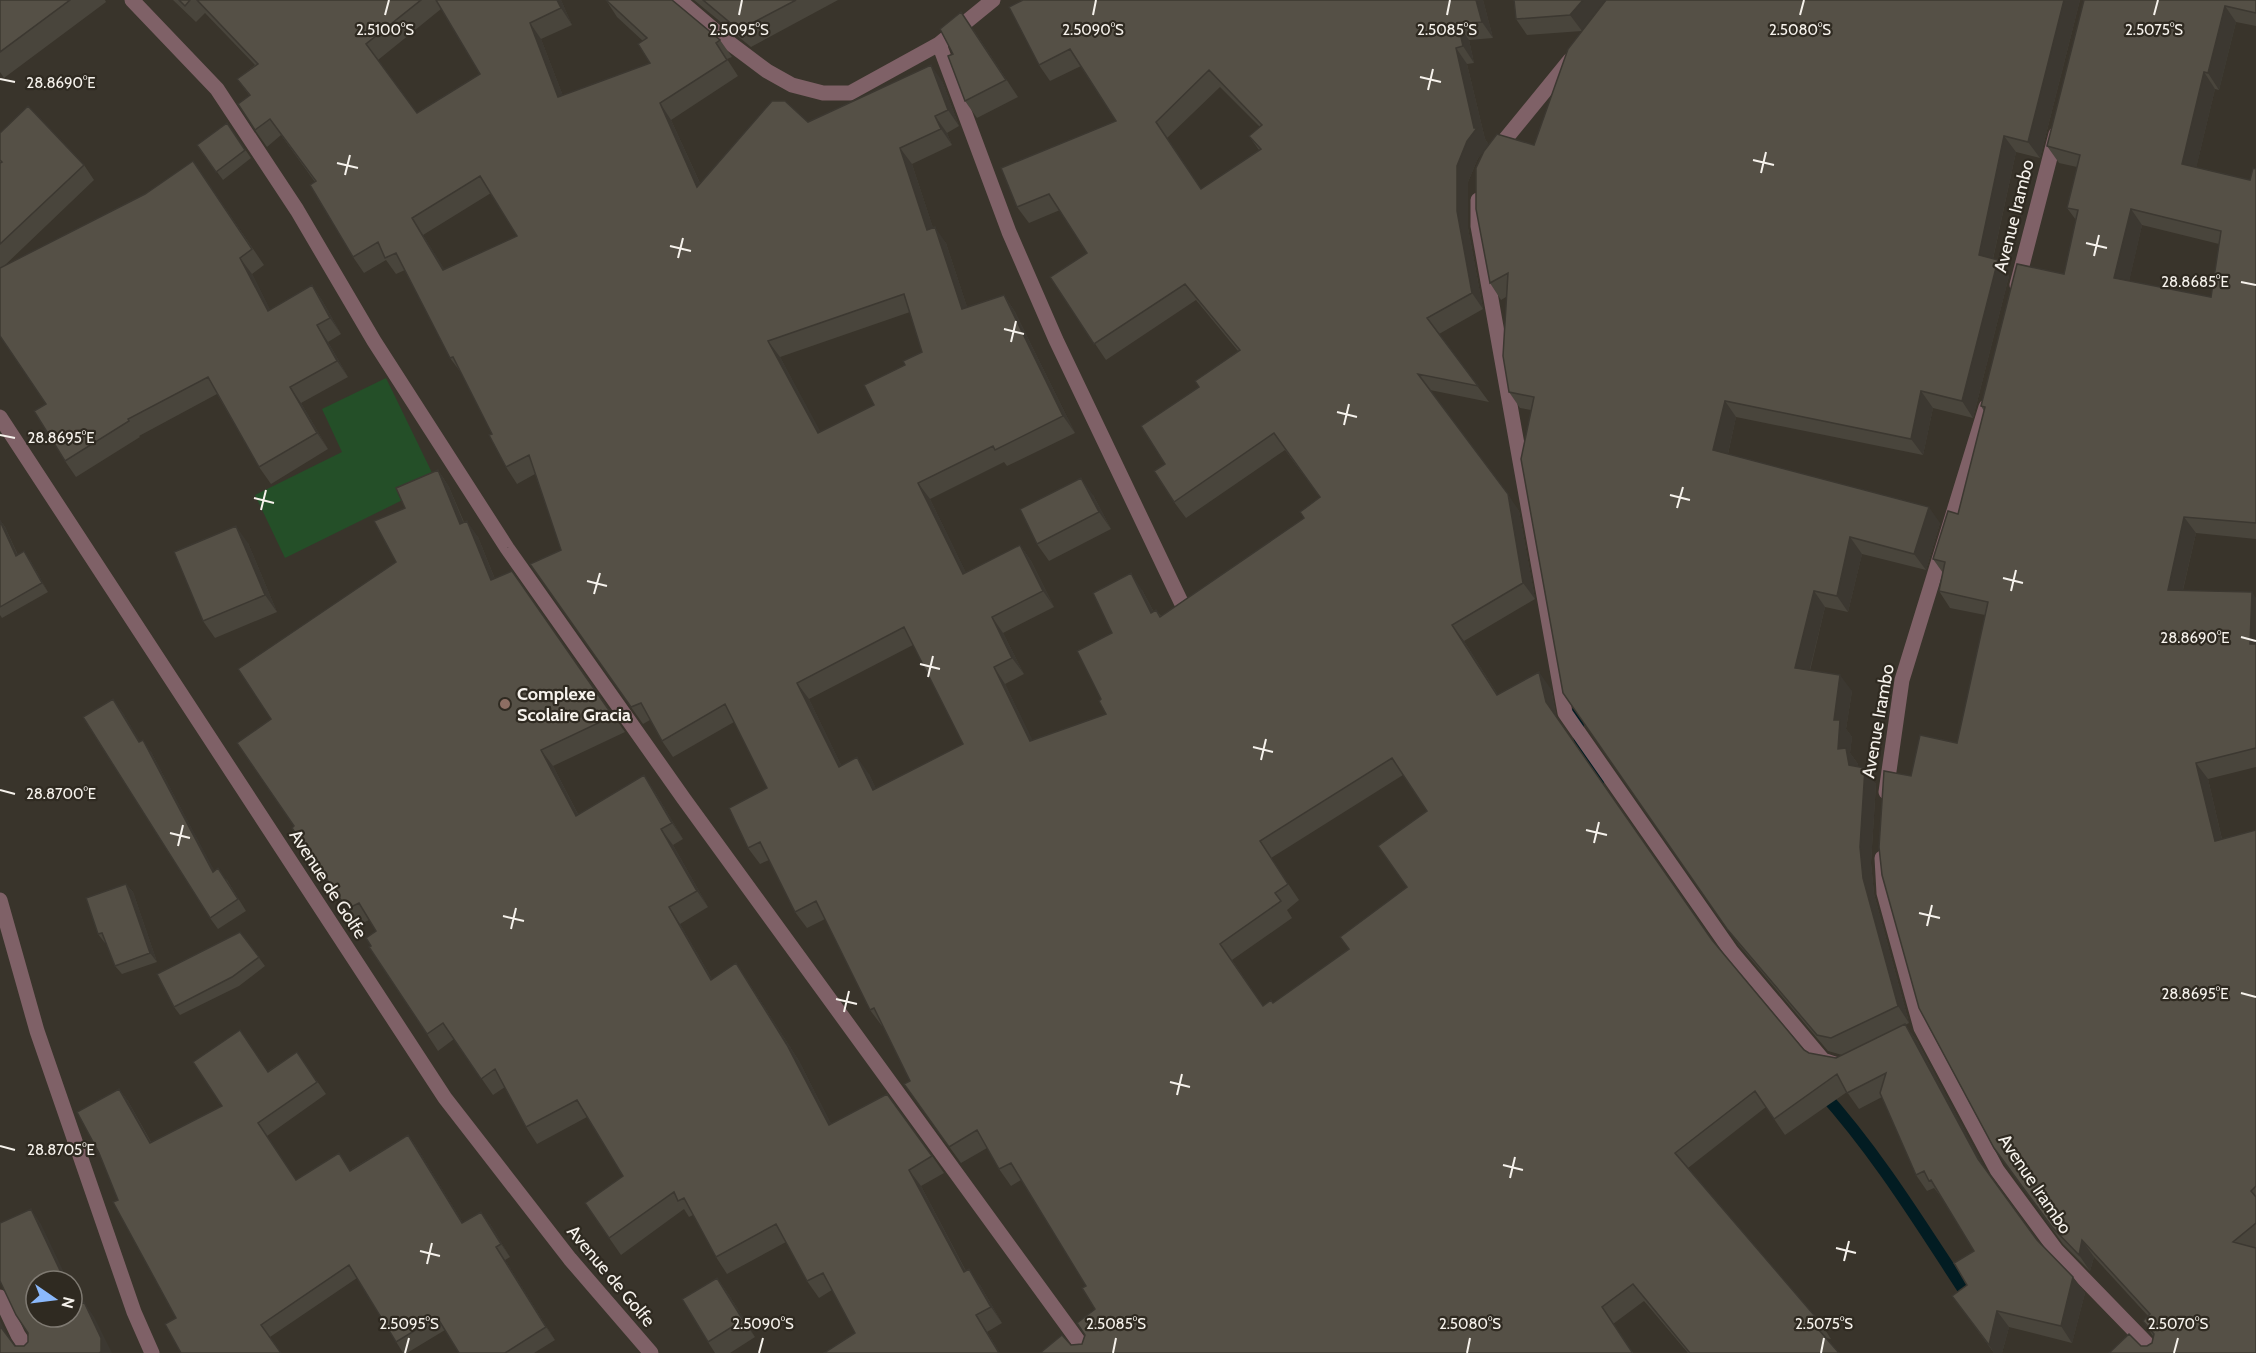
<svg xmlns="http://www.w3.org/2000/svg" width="2256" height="1353" font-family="Cabin,sans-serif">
	<rect width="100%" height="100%" fill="#39342b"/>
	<path fill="#244f28" d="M386,378L437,483L285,558L255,495L342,452L322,409Z"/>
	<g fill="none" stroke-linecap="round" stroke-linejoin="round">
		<path stroke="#021c22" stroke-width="12" d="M1581,698C1571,732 1584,752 1598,781
			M1821,1091C1879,1155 1924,1230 1971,1301"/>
		<path stroke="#7f6167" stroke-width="15" d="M132,0L217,89L297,210L374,341L507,548L684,799L1087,1353
			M679,0L727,41L767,71L792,85L823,93H850L939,44L993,0
			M939,44L1009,232L1056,340L1181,602
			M1494,153L1570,60
			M1478,200V226L1565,713L1731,951L1823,1060L1835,1064
			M2017,285L2056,134
			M0,417L445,1098L570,1259L651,1353
			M1886,792L1902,680L1986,407
			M1882,858L1884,893L1921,1028L1997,1170L2056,1250L2156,1353
			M0,900L37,1031L134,1312L152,1353
			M0,1297L18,1335L30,1353"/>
	</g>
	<path fill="#49453c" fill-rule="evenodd" d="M0,0H105L106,2L4,78L0,72Z
		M173,0H561L572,25L541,39L563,96L650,63L643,41L617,17L606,0L720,40L732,57L727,59L738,76L671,120L700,183L808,122L942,81L959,126L947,133L952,145L912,164L933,228L946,243L967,307L1004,295L1015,312L1075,433L1007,466L1004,462L930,499L966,573L1020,545L1031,561L1054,607L1003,633L1024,674L1005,684L1032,740L1106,714L1101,699L1112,633L1142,590L1154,612L1156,610L1161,616L1304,518L1320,497L1285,450L1186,518L1174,502L1165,464L1199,387L1238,351L1196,300L1106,360L1050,277L1087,253L1060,210L1029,223L1017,207L1116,121L1081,66L1050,81L1039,65L1023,0H1483L1493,38L1469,40L1474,63L1467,64L1485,139L1489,145L1478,158L1468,182V228L1483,309L1439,334L1489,402L1430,390L1519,511L1535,599L1464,641L1498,695L1551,689L1557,719L1712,941L1804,1050L1809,1053L1836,1058L1842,1055L1828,1051L1739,945L1563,693L1531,410L1520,408L1509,392L1506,297L1501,300L1490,283L1534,145L1582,31L1527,35L1516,19L1514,0H2080L2040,158L2016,152L1993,259L1998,260L2009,276L1973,418L1933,408L1923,455L1736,417L1728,454L1940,523L1926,570L1862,554L1848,612L1825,607L1810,671L1852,691L1846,729L1852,737L1850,753L1858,764V767L1876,784L1871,863L1874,894L1909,1023L1905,1025L1917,1041L1987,1173L2037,1240L2073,1277L2085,1293L2072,1343L2009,1327L2002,1353H1994L1952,1296L1967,1285L1974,1251L1942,1197H1941L1934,1188L1927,1191L1916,1175L1882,1097L1859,1109L1847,1092L1785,1135L1766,1107L1688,1168L1820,1322L1831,1339L1826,1338L1839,1353H1688L1644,1301L1613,1324L1633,1353H1040L1071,1345L1082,1344L1095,1309L1086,1286L1021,1180L1011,1186L999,1169L987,1148L961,1163L904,1084L910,1081L883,1026H882L870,1010L825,919L807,928L795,912L769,860L760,864L748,848L767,788L734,722L673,757L662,741L650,720L643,724L530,564L561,550L535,474L517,484L506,467L492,434L462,374L450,358L405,270L396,274L386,260L364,273L353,257L315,182L281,135L267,147L255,130L249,95L237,79L255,65L205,13L196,22ZM441,9L480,74L417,113L378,60ZM1220,87L1260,127L1249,136L1259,150L1201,189L1167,138ZM491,193L517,236L444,269L423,235ZM910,312L922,352L905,365L874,405L820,432L780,357ZM913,645L963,744L876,789L869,774L841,765L809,699ZM1403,775L1427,811L1407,887L1349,949L1273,1003L1263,1006L1232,960L1292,918L1287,910L1299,900L1271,858Z
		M694,0H838L751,47Z
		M2084,0H2256V26L2236,22L2219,90L2215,89L2196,168L2250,180L2256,169V539L2196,533L2183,590L2256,598V767L2208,779L2222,839L2256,830V1353L2141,1346H2147L2152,1343L2153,1336L2143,1321L2148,1316L2094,1257L2090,1271L2063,1244L1994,1148L1911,776L1957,743L1985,615L1950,608L1939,591L1943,573L1933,559L1958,514L1984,411L1981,406L2064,274L2076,220L2067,208L2077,167L2059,163L2047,146ZM2142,225L2219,244L2211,297L2129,281Z
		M973,29L1018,97L977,118L965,101L953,54Z
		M227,123L251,158L223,180L197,145Z
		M0,133L84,165L94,180L3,267L145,194L193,161L264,265L252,274L270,310L312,285L323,302L341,334L328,342L348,377L301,403L328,449L271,484L259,467L217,394L139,436L140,437L76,477L65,461L46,404L0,336Z
		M438,470L449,487L464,522L478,537L495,579L512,571L625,732L553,766L578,814L655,792L683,839L673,845L708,907L680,924L712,979L747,980L799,1061L831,1124L932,1156L944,1173L921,1186L966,1271L980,1285L1002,1323L987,1332L1000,1353H824L855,1333L832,1290L819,1298L807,1281L786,1242L727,1274L716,1257L693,1215L689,1217L684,1209L621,1255L585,1203L623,1176L587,1117L537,1144L526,1127L505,1087L493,1095L454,1039L438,1051L427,1034L371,946L376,931L369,920L358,925L347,909L294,826L271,719L396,562L405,508Z
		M1093,495L1111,529L1049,561L1037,544Z
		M0,520L5,527L18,555L30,560L48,592L2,618L0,615Z
		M248,543L277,612L215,638L203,621Z
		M121,710L140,742L151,752L214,871L227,880L246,911L218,929L210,918Z
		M126,884L133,892L157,962L122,974L115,966L106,943H105L98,934Z
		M240,932L265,966L239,986L180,1015L174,1007Z
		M297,1052L326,1094L267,1136L296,1180L350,1170L408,1135L417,1148L463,1223L490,1224L510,1257L505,1260L555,1340L534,1353H459L445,1330L407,1353H403L357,1278L270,1337L176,1318L118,1200L119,1089L128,1101L151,1142L222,1106L268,1071Z
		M717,1278L729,1295L755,1337L730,1353H715L708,1342Z"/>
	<path fill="#3c3831" d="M557,0H561L572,25L561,8Z
		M1476,0H1483L1493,38L1482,22Z
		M1583,0H1609L1582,31L1570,15Z
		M2064,0H2080L2040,158L2028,142Z
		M2225,6L2236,22L2219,90L2208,73Z
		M530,23L541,39L570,114L558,97Z
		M1458,24L1469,40L1474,63L1463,46Z
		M1456,48L1467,64L1485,139L1489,145L1478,158L1468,182V228L1483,309L1472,293L1457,211V166L1467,141L1474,128Z
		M931,65L942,81L959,126L948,110Z
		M2204,72L2215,89L2193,181L2182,164Z
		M660,103L671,120L709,203L697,187Z
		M935,116L947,133L952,145L941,129Z
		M2004,136L2016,152L1990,272L1979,255Z
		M900,148L912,164L939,246L927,230Z
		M2131,209L2142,225L2126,295L2114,278Z
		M412,218L423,235L455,286L443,270Z
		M935,227L946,243L973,325L962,309Z
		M240,258L252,274L279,327L268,311Z
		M1998,260L2009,276L1973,418L1962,401Z
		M312,285L323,302L341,334L330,318Z
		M1004,295L1015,312L1075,433L1063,416Z
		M317,325L328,342L348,377L337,361Z
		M768,341L780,357L830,449L818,433Z
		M290,387L301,403L328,449L317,433Z
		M1921,391L1933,408L1923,455L1911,439Z
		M1725,401L1736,417L1725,467L1713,450Z
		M438,470L449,487L471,541L460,524Z
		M1081,478L1093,495L1111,529L1099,512Z
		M918,483L930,499L975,591L963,574Z
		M1508,494L1519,511L1535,599L1523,583Z
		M1929,507L1940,523L1926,570L1914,554Z
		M2184,517L2196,533L2179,606L2168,590Z
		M0,520L5,527L22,565L16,556Z
		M467,521L478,537L502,597L491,580Z
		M236,526L248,543L277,612L265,595Z
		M1850,537L1862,554L1848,612L1837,596Z
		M1020,545L1031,561L1054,607L1043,591Z
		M24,551L30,560L48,592L42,583Z
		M1131,573L1142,590L1163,629L1151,613Z
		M1814,591L1825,607L1806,685L1795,668Z
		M2252,592L2256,598V652L2250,644Z
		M992,617L1003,633L1024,674L1012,658Z
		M1452,625L1464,641L1508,712L1497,695Z
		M994,667L1005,684L1041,757L1030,741Z
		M1539,672L1551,689L1557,719L1546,702Z
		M1840,675L1852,691L1846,729L1852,737L1850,753L1858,764L1860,781L1838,749L1834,720Z
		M797,683L809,699L850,783L839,767Z
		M113,699L121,710L148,754L139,742Z
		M143,740L151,752L221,883L213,872Z
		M541,750L553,766L587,832L576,816Z
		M857,757L869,774L885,807L873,790Z
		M2196,763L2208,779L2226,857L2215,841Z
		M1865,768L1876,784L1871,863L1874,894L1909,1023L1898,1006L1863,878L1860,847Z
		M644,775L655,792L683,839L672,823Z
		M661,829L673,845L708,907L697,891Z
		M126,884L133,892L157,962L150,953Z
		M669,907L680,924L722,996L711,980Z
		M736,963L747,980L799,1061L840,1141L829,1125Z
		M1905,1024L1917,1041L1989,1176L1978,1159Z
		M119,1089L128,1101L158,1156L150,1143Z
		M408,1135L417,1148L471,1236L462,1223Z
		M909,1170L921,1186L975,1289L964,1272Z
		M31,1209L41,1224L68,1281H65Z
		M481,1212L490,1224L510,1257L501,1244Z
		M2082,1240L2094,1257L2090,1271L2079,1255Z
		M496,1247L505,1260L555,1340L546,1327Z
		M969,1269L980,1285L1002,1323L991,1307Z
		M2073,1277L2085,1293L2072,1343L2061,1326Z
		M717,1278L729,1295L755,1337L743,1320Z
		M72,1289L87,1321L76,1306L72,1296Z
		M84,1302L94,1317L112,1353H102L101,1352Z
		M1997,1311L2009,1327L2002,1353H1994L1989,1345Z
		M976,1315L987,1332L1000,1353H999Z
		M0,1320L9,1339L0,1326Z"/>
	<path fill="#555046" stroke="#3c3831" stroke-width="1.5" fill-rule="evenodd" d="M0,0H70L0,52Z
		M179,0H190L185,6Z
		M197,0H421L366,44L417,113L480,74L436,0H557L561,8L530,23L558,97L650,63L638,44L647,38L606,0H672L720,40L716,43L727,60L660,103L697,187L772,101H785L808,122L931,65L948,110L935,116L941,129L900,148L927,230L935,227L962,309L1004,295L1063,416L995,450L993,446L918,483L963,574L1020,545L1043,591L992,617L1012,658L994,667L1030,741L1106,714L1099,701L1101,699L1077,651L1112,633L1093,593L1131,573L1151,613L1156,610L1160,617L1304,518L1300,512L1320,497L1274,433L1174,502L1154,471L1165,464L1141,426L1199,387L1195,381L1240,350L1185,284L1094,344L1050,277L1087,253L1049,194L1017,207L1001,168L1116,121L1070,49L1039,65L1009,7L1023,0H1476L1482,22L1458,24L1463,46L1456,48L1474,128H1477L1467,141L1457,166V211L1472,293L1427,318L1478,386L1418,374L1508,494L1523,583L1452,625L1497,695L1539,672L1546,702L1712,940L1804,1050L1809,1053L1836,1058L1905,1024L1978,1159L2037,1240L2073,1277L2061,1326L1997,1311L1989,1345L1952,1296L1967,1285L1954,1263L1974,1251L1931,1180L1929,1181L1924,1171L1916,1175L1880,1093L1886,1073L1847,1093L1837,1074L1774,1119L1755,1091L1675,1153L1820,1322H1812L1839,1353H1690L1633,1284L1602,1307L1632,1352L1631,1353H1040L1062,1335L1071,1345L1082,1344L1085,1335L1077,1323L1095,1309L1082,1288L1086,1286L1011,1163L999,1169L977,1130L949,1147L904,1084L910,1081L874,1008L870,1010L816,901L795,912L760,842L748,848L729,808L767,788L725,704L662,741L641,703L631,707L530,564L561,550L529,455L506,467L489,435L492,434L453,357L450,358L396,253L385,258L378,242L353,257L310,185L316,181L270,119L255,130L238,104L250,95L237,79L258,64ZM1209,70L1262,125L1249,136L1261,149L1201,189L1156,122ZM480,176L517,236L443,270L412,218ZM904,294L922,352L903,361L905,365L864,385L874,405L818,433L768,341ZM904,627L963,744L873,790L857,757L839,767L797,683ZM1392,758L1427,811L1378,846L1407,887L1340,937L1349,949L1273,1003L1271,1000L1263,1006L1220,944L1281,901L1275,893L1288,884L1260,841Z
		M703,0H796L739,30Z
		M1514,0H1583L1570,15L1516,19Z
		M1606,0H2064L2028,142L2004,136L1979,255L1998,260L1962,401L1921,391L1911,439L1725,401L1713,450L1929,507L1914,554L1850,537L1837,596L1814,591L1795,668L1840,675L1834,720H1840L1838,749L1846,748L1849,765L1865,768L1860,847L1863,878L1898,1006L1831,1038L1817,1035L1727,929L1563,693L1521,459L1534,397L1509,392L1503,356L1508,273L1490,283L1476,209V168L1484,151L1497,134L1534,145L1568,49Z
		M2084,0H2256V13L2225,6L2208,73L2204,72L2182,164L2250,180L2253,168L2256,169V523L2184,517L2168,590L2252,592L2250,644H2256V748L2196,763L2215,841L2256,830V1186L2251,1191L2256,1197V1223L2233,1242L2256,1248V1353H2109L2129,1334L2141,1346H2147L2152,1343L2154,1334L2143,1321L2150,1314L2082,1240L2079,1255L2052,1227L1994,1148L1919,1008L1882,875L1879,847L1884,771L1911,776L1920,735L1957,743L1988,602L1939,591L1945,562L1933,559L1948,511L1958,514L1985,407L1981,406L2017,264L2064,274L2078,210L2067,208L2080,155L2047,146ZM2131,209L2221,231L2211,297L2114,278Z
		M961,12L1006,80L965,101L948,56L953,54L940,29Z
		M28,106L84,165L0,244V163L2,162L0,160V133Z
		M227,123L245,150L216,172L197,145Z
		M193,161L252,249L240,258L268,311L312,285L330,318L317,325L337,361L290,387L317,433L259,467L208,377L128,419L129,421L65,461L34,411L46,404L0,336V268L145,194Z
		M438,470L460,524L467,521L491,580L512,571L613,716L541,750L576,816L644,775L672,823L661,829L697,891L669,907L711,980L736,963L787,1045L829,1125L887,1094L932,1156L909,1170L964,1272L969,1269L991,1307L976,1315L999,1353H824L855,1333L823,1273L807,1281L776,1224L716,1257L684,1198L678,1201L674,1192L609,1238L585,1203L623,1176L577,1100L526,1127L495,1069L481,1079L443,1023L427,1034L369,947L371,946L366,938L376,931L359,903L347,909L292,828L294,826L237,743L271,719L238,669L396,562L374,521L405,508L396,488Z
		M1081,478L1099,512L1037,544L1020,509Z
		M0,521L16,556L24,551L42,583L0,607Z
		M236,526L265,595L203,621L174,552Z
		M113,699L139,742L143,740L213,872L218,868L238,899L210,918L83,717Z
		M126,884L150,953L115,966L102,933L98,934L86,898Z
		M240,932L259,957L232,977L174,1007L157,974Z
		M240,1030L268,1072L297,1052L317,1082L258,1123L296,1180L339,1153L350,1171L408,1135L462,1223L481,1212L501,1244L496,1247L546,1327L505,1353H459L437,1317L396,1342L349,1265L261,1325L281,1353H181L165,1324L176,1318L113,1202L118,1200L99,1153L77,1112L119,1089L150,1143L222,1106L193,1062Z
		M31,1209L65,1281H36V1317H72V1296L76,1306L84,1302L101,1338V1352L99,1353H0V1326L15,1346H24L28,1342V1333L16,1315L0,1281V1223Z
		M717,1278L743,1320L708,1342L682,1299Z"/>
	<path fill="none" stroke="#f6f2ec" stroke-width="2" d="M385,15L389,0M739,15L742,0M1093,15L1096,0M1447,15L1450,0M1800,15L1804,0M2154,15L2158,0M1420,77L1441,82M0,79L15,82M1428,90L1433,69M1753,160L1774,165M337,163L358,168M1761,173L1766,152M345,175L350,155M2086,243L2107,248M670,246L691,251M2094,256L2099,235M678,258L683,238M2241,282L2256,285M1004,329L1024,334M1011,342L1016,321M1337,412L1357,417M1344,425L1349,404M0,435L15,438M1670,495L1690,500M254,498L274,503M1677,508L1683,487M261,510L266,490M2003,578L2023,583M587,581L607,586M2011,591L2016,570M594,594L600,573M2241,637L2256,641M920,664L940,669M928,677L933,656M1253,747L1273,752M1261,760L1266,739M0,790L15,794M1586,830L1607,835M170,833L190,838M1594,843L1599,822M178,846L183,825M1919,913L1940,918M503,916L524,921M1927,926L1932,905M511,929L516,908M2241,993L2256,997M836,999L857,1004M844,1012L849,991M1170,1082L1190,1087M1177,1095L1182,1074M0,1146L15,1150M1503,1165L1523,1170M1510,1178L1515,1157M1836,1248L1856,1253M420,1251L440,1256M1844,1261L1849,1241M427,1264L432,1243M405,1353L409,1338M759,1353L763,1338M1113,1353L1116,1338M1467,1353L1470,1338M1821,1353L1824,1338M2174,1353L2178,1338"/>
	<circle fill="#8d6e63" stroke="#2f2a21" stroke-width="2" cx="505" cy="704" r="6"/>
	<g text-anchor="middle" stroke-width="4.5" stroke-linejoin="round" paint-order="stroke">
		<g font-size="18" fill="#f6f2ec" stroke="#2f2a21">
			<text transform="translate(2014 216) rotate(-76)" y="6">Avenue Irambo</text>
			<text transform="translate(1878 721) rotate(-80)" y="6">Avenue Irambo</text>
			<text transform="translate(328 884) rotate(57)" y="6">Avenue de Golfe</text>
			<text transform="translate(2035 1184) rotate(56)" y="6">Avenue Irambo</text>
			<text transform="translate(611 1276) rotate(50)" y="6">Avenue de Golfe</text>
		</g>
		<g font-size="18" font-weight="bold" fill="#f6f2ec" stroke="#2f2a21" text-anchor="start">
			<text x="517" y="700">Complexe<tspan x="517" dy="21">Scolaire Gracia</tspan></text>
		</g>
	</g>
	<g font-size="15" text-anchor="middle" fill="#f6f2ec" stroke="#2f2a21" stroke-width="4.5" stroke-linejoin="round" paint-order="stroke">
		<text x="385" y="35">2.5100°S</text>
		<text x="739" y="35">2.5095°S</text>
		<text x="1093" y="35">2.5090°S</text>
		<text x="1447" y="35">2.5085°S</text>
		<text x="1800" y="35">2.5080°S</text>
		<text x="2154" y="35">2.5075°S</text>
		<text x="61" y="88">28.8690°E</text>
		<text x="2195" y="287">28.8685°E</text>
		<text x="61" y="443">28.8695°E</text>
		<text x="2195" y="643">28.8690°E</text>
		<text x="61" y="799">28.8700°E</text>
		<text x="2195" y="999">28.8695°E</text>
		<text x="61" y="1155">28.8705°E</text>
		<text x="409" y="1329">2.5095°S</text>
		<text x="763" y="1329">2.5090°S</text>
		<text x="1116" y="1329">2.5085°S</text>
		<text x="1470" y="1329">2.5080°S</text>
		<text x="1824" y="1329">2.5075°S</text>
		<text x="2178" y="1329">2.5070°S</text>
	</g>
	<g transform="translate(54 1299) rotate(104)"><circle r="28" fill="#2f2a21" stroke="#7f7a72" stroke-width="1.5"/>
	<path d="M0-4.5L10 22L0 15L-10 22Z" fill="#8bb9fc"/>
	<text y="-9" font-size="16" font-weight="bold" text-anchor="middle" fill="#f6f2ec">N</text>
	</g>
</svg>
